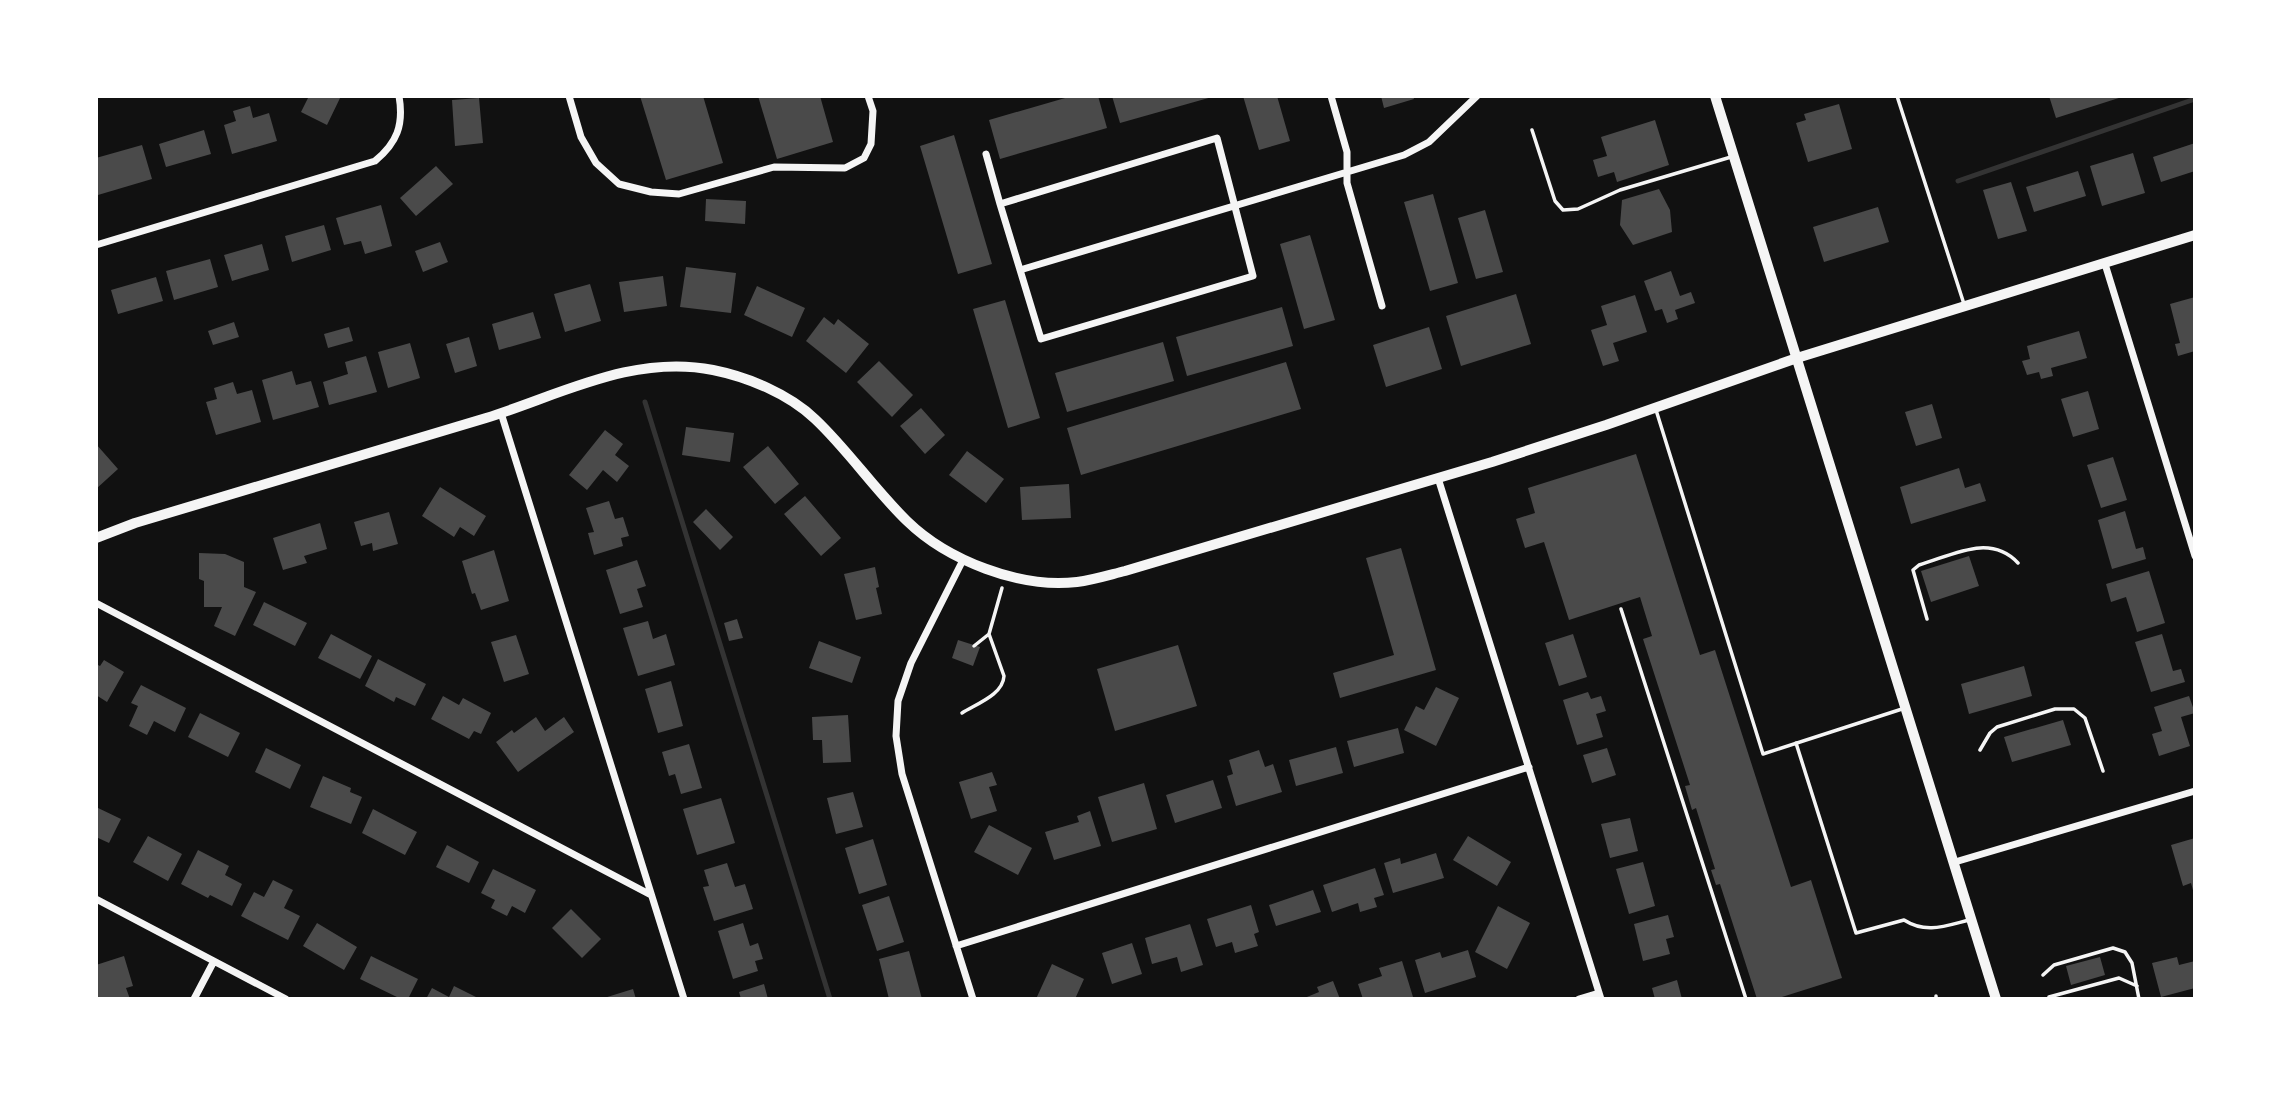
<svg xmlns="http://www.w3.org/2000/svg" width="2291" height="1095" font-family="Lato,sans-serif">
	<rect width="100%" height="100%" fill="#111"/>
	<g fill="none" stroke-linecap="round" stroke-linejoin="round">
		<path stroke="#333" stroke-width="5" d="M1958,181L2195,99
			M645,402L830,999"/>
	</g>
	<path fill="#4a4a4a" d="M309,96H341L327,125L301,112Z
		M640,96H703L723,163L666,180Z
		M758,96H820L833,142L777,159Z
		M1072,96H1098L1107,128L1000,159L989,120Z
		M1112,96H1212V97L1120,123Z
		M1243,96H1277L1290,141L1259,150Z
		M1381,96H1413L1414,99L1384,108Z
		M2049,96H2122V97L2056,118Z
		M479,98L483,143L455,146L452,100Z
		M1839,104L1852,149L1808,162L1796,123L1806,120L1804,114Z
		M250,106L253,118L269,113L277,141L232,154L224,125L236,121L233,111Z
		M1655,120L1669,165L1617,182L1614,172L1598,177L1593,160L1607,156L1601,137Z
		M204,130L211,154L166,167L159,144Z
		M954,135L992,264L958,274L920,146Z
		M2195,143V171L2161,182L2153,157Z
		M142,145L152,179L98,195L96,158Z
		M2133,153L2145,193L2102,206L2090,166Z
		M436,166L453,184L416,216L400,198Z
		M2078,171L2086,196L2034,212L2026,187Z
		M2011,182L2027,231L1998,239L1983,190Z
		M1659,189L1670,210L1672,232L1633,245L1620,225L1622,200Z
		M1433,194L1458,283L1430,291L1404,202Z
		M706,199L746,201L745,224L705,221Z
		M381,205L392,246L365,254L361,241L344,245L336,218Z
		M1878,207L1889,242L1824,262L1813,227Z
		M1485,210L1503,272L1476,279L1458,218Z
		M324,225L331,250L292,262L285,236Z
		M1310,235L1335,320L1304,329L1280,244Z
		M440,242L448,262L423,272L415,251Z
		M262,244L269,270L232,281L224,255Z
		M210,259L218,287L174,300L166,271Z
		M686,267L736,273L731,313L680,307Z
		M1671,271L1680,296L1691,292L1695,303L1675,310L1678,319L1667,323L1662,309L1655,311L1644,281Z
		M663,276L667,306L624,312L619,282Z
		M156,277L163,301L118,314L111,290Z
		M590,284L601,321L565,332L554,294Z
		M757,286L805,308L792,337L744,315Z
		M1516,294L1531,344L1461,366L1446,316Z
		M1635,295L1647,332L1613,343L1619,361L1603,366L1591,330L1607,325L1601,306Z
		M2195,297V351L2178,356L2175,344L2180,343L2170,304Z
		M1005,300L1040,418L1008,428L973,309Z
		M1282,307L1293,346L1187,376L1176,337Z
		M533,312L541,338L499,350L492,324Z
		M824,317L834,325L838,319L869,344L846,373L806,341Z
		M234,322L239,337L213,345L208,331Z
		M349,327L353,341L328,348L324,334Z
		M1429,327L1442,369L1386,387L1373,345Z
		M2079,331L2087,358L2051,368L2053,376L2041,379L2039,372L2027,375L2022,361L2030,359L2027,346Z
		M469,337L477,366L455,373L446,344Z
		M1163,342L1174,381L1067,412L1055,373Z
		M410,343L420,378L388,388L378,352Z
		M366,356L377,392L329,405L323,382L348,374L345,362Z
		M879,361L913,395L892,417L857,382Z
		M1286,362L1301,409L1081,475L1067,428Z
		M292,371L296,385L311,381L319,407L273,420L262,380Z
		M233,382L237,394L252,390L261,422L216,435L206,402L217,399L214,388Z
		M2088,391L2099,429L2073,437L2061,399Z
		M1932,404L1942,438L1916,446L1905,412Z
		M921,408L945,435L925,454L900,426Z
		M686,427L734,433L730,462L682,455Z
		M605,430L623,444L615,455L629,466L617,482L603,470L587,490L569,475Z
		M96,444L118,469L96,489Z
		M768,446L799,484L775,504L743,467Z
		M967,451L1004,479L986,503L949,475Z
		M1636,454L1700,655L1715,650L1791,887L1811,880L1842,978L1776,999H1757L1720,884L1716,885L1711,870L1715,869L1696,808L1692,810L1685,786L1690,785L1643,639L1652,636L1640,597L1569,620L1544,542L1525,548L1516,519L1535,513L1528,488Z
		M2113,457L2127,500L2101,508L2087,465Z
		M1959,468L1965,488L1980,483L1986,501L1911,524L1900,487Z
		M1069,484L1071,518L1022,520L1020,487Z
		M440,487L486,516L474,536L460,527L454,537L422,516Z
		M805,496L841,538L821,556L784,514Z
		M609,501L615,519L623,517L629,536L621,538L623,546L594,555L588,533L594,532L586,508Z
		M706,509L733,537L720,550L693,522Z
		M2125,511L2136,549L2143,547L2146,559L2112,569L2098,520Z
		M389,512L398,544L373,551L372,543L361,546L354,522Z
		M320,523L327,549L304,556L307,563L283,570L273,538Z
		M1401,548L1436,670L1340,698L1333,673L1394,655L1366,558Z
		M494,550L509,601L481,610L475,593L472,594L462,561Z
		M199,553L225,554L244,562V587L256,592L235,636L214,626L222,607H204V581L199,579Z
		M1969,556L1979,586L1931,602L1921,571Z
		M637,560L646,586L637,589L643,607L620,614L606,570Z
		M875,567L879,587L876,588L882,614L856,620L844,574Z
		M2149,571L2165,623L2137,632L2126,597L2111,602L2106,584Z
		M264,602L307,623L295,646L253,625Z
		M737,619L743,638L729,641L724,623Z
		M648,621L653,639L666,634L675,665L638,676L623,628Z
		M331,634L372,656L360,679L318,658Z
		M1573,634L1587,677L1559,686L1545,643Z
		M2162,634L2173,671L2181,669L2185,682L2151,692L2135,642Z
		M516,635L529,674L504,682L491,642Z
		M958,640L980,647L973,666L952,658Z
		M819,641L861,657L852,683L809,668Z
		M1178,645L1197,706L1115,731L1097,669Z
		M378,659L426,684L415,706L396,697L394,702L365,686Z
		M104,660L124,672L107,702L96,695V664L100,666Z
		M2024,666L2032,696L1969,714L1961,684Z
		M671,681L683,726L658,733L645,689Z
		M141,685L186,708L175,732L154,721L147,735L129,726L138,706L131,703Z
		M1436,687L1459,698L1436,746L1404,730L1416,706L1424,710Z
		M1588,692L1591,699L1601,696L1606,711L1596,714L1603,737L1577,745L1563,700Z
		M443,696L459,705L463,698L491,713L481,734L474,731L469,739L431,719Z
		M2189,696L2195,713L2181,717L2190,746L2159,756L2152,734L2162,731L2154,707Z
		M200,713L240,733L228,757L188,737Z
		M848,715L851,762L823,763L822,740H813L812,717Z
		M536,717L545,731L564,717L574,732L518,772L496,742L512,730L514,733Z
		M2063,720L2071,745L2012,762L2004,737Z
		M1398,728L1404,753L1354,767L1347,741Z
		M689,744L702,788L681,794L675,774L669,776L662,752Z
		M1336,747L1343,773L1296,786L1289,760Z
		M266,748L301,765L290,789L255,772Z
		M1607,748L1616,775L1592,783L1583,755Z
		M1259,750L1265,767L1273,764L1282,792L1236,806L1227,776L1233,774L1229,760Z
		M992,772L997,785L989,787L997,811L971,819L959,782Z
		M323,776L351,788L350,792L362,797L351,824L310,807Z
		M1213,780L1222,808L1175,823L1166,795Z
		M1144,783L1157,829L1112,842L1098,797Z
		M853,792L863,827L836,834L827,798Z
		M721,798L735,843L697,855L683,809Z
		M96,807L121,819L109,843L96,837Z
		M373,809L417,832L405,855L362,833Z
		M1090,811L1101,846L1054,860L1045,832L1079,822L1077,816Z
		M1630,818L1638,851L1610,858L1601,824Z
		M989,825L1032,848L1018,875L974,852Z
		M148,836L182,854L168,881L133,862Z
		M1468,836L1511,862L1497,886L1453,860Z
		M2195,838V894H2194L2191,883L2183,886L2171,845Z
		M873,839L887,885L859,894L845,848Z
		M447,845L479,862L469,883L436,867Z
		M198,850L229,866L225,875L242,884L232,906L210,895L208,898L181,884Z
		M1436,853L1444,878L1393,893L1384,863L1400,858L1401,864Z
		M1643,862L1655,906L1629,914L1616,869Z
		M727,863L735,887L745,884L753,909L714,921L703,887L709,886L704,870Z
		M1375,868L1384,895L1374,898L1377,907L1360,912L1358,903L1332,912L1323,885Z
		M493,869L536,890L525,913L512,906L507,916L491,908L495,900L481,893Z
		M273,880L293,890L284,908L300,916L288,940L241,916L254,892L264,897Z
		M1313,890L1321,912L1276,926L1269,905Z
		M889,896L904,942L877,951L862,905Z
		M1251,905L1259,932L1254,934L1258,946L1235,953L1232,942L1216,947L1207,919Z
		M1498,906L1530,923L1507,969L1475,952Z
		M571,909L601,939L582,958L552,928Z
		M1668,915L1674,937L1666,939L1670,954L1643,961L1634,924Z
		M317,923L357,947L344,970L303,946Z
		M743,923L750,946L758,943L763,959L755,961L758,971L733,979L718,931Z
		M1190,924L1203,965L1181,972L1177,957L1152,964L1145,938Z
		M1132,943L1142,974L1112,984L1102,953Z
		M1468,950L1476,977L1425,993L1415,960L1440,952L1442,958Z
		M909,951L922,999H889L879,959Z
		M124,956L133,986L126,988L130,999H96V965Z
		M371,956L418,979L408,999H401L360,979Z
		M2100,957L2105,975L2071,985L2066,966Z
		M2177,957L2179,965L2195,961V988L2161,997L2152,963Z
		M1402,961L1413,997L1363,999L1358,984L1382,976L1379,968Z
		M1052,964L1084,979L1075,999H1036Z
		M1677,980L1682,999H1655L1652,988Z
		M1333,981L1340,999H1302L1319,992L1317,987Z
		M764,984L768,999H741L739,992Z
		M454,986L480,999H426L432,988L449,997Z
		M633,989L636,999H604V998Z"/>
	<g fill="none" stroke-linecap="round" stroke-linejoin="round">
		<path stroke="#f5f5f5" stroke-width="3.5" d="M974,646L989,634L1002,588
			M962,713C976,704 1003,695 1004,676L989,634"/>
		<path stroke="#f5f5f5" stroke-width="3.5" d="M1897,96L1964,304
			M1532,130L1555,201L1563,210L1578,209L1620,190L1731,157
			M1656,410L1763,754L1902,709
			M1621,609L1746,999
			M1927,619L1913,570L1919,565C1953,555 1990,533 2018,563
			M1796,743L1856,933L1904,920C1926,934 1945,926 1969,920
			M1980,750L1990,733L1997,727L2055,709H2074L2085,718L2103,771
			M2043,975L2054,965L2113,948L2125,952L2132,963L2139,999
			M1936,996V999
			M2049,997L2119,978L2137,986"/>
		<path stroke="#f5f5f5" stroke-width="7" d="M569,96L581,137L596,163L619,184L651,192L679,194L774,167L845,168L864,158L871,144L873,111L868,96
			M1331,96L1347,152V183L1382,306
			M1217,138L1253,276L1041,339L1000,204Z
			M986,154L1000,204
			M96,245L375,161C397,143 404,125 399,96
			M2105,264L2195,556
			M1020,270L1404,155L1429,142L1477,96
			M501,413L684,999
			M1438,478L1601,999
			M963,560L911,663L898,701L896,736L902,774L973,999
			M96,603L651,895
			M1955,862L2195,791
			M96,899L286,999
			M956,946L1529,767
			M194,999L214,961
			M1579,999L1599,993"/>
		<path stroke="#f5f5f5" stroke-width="10" d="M1715,96L1996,999
			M96,538L135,523C252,488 369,453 486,418C560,395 633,354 713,370C748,377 789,394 815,419C848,450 874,489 907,521C947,560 1020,589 1077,582C1093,580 1109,575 1125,571L1492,462L1606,425L1797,358L2195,235"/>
	</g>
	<rect width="2291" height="1095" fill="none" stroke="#ffffff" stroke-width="196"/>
</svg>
